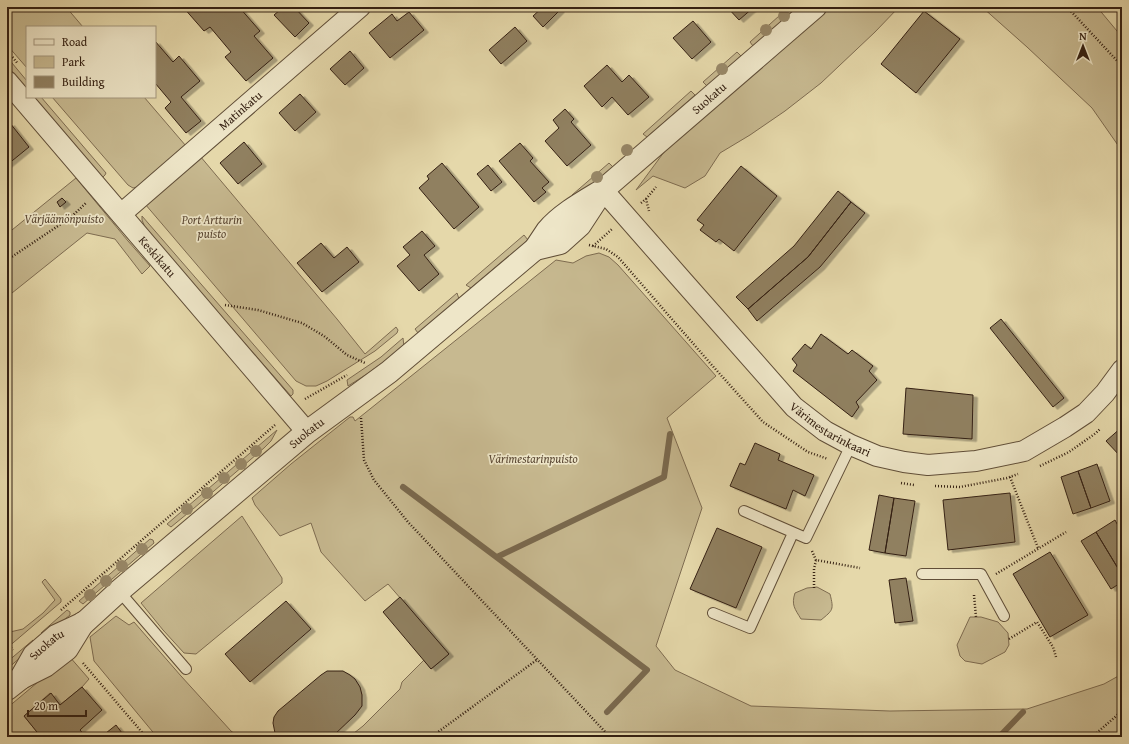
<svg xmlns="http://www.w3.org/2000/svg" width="1129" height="744" font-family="'Gentium Book Plus',serif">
	<defs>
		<filter id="shadow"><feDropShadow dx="4.5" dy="2.5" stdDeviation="0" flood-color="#0004"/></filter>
	</defs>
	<rect width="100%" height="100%" fill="#e5d8aa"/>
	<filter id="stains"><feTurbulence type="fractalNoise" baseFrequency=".005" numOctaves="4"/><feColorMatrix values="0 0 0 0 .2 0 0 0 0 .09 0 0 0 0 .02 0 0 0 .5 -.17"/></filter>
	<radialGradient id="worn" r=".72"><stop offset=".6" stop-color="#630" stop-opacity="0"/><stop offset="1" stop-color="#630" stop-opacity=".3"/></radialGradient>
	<path fill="#c7b990" stroke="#7e6c51" d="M7,7H66L83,27H27V68L7,45Z
		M789,7H798L753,46L750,42Z
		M830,7H899L875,32L821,83L785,111L750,135L720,153L705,176L685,188L653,176L636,190L670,144Z
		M982,7H1097L1122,37V151L1092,108L1027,47Z
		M737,52L741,56L707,86L703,82Z
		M7,57L27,81V90L7,67Z
		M691,91L695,95L647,137L643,134Z
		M33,97H41L106,173L105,175L102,178Z
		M52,97H144L186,146L137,187L133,188L128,185Z
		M200,156L337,319L365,354L396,327L398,330L397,333L375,351L327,381L316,386H306L296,381L145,204Z
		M609,163L613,167L576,198L572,195Z
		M76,178L128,241L150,266L142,274L115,239L87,233L7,297V234Z
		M142,216L293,390V394L291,396L146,230L142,220Z
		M524,235L528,240L471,288L466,285Z
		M599,253L609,257L618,265L716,376L667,418L702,508L656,646L675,670L751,706L890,711L1027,709L1104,684L1122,674V737H349L363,726L400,689L402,682L424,660L431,669L449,654L388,584L365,601L321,552L311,523L280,536L255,505L252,498L291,464L350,417H353L355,421L556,260L573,263L586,256Z
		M457,293L459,299L418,333L415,329Z
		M403,338L404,347L367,374L348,386L347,380L381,357Z
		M277,430L271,441L264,448L193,509L171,527L167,524Z
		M242,516L282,578V583L196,654L184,653L163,630L141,603Z
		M150,539L153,540L154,543L83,604L79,601Z
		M45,579L61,599V602L7,648V628L10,632L23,629L43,613L55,600L42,582Z
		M817,587L830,594C834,610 833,610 821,620L801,619C795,609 791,605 795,593L807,588Z
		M67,610L70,612V615L44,636L41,633Z
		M116,616L129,625L134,622L181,676L231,731L239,737H157L94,661L90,637Z
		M970,617H981L998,622L1008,633L1009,645L1005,652L982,664L965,661L960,656L957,645Z
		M33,640L36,644L7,669V662Z
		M69,656L89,679L82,687L60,705L50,693L24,716L41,737L45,735L46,737H15L7,728V708Z"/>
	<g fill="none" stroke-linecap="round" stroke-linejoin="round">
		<path stroke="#7a694e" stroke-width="6" d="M403,487L647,670L607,712
			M497,557L664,477L670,434
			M584,737L585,736
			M999,737L1023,712"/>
	</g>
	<path fill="#908061" stroke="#342012" filter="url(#shadow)" d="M183,7H239L260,31L254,36L273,58L246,81L225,57L231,52L210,27L204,31Z
		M277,7H294L309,23L295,37L274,15L280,10Z
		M543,7H557L560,10L543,27L533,16Z
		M727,7H754L739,20Z
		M924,11L960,39L916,93L881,64Z
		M409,12L424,30L390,58L369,33L392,14L397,21Z
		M693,21L711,42L692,59L673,38Z
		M515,27L527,41L501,64L489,50Z
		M155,41L173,62L179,56L200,81L181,97L201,121L186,133L165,108L171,102L155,83Z
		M350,51L364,68L345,85L330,69Z
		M607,65L622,82L629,75L649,97L628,115L612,97L602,107L584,86Z
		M300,94L316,112L295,131L279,113Z
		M565,109L574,119L571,122L591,145L567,166L545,141L559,128L553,120Z
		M10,123L29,147L7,165V126Z
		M244,142L262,164L238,184L220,163Z
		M520,143L533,158L530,161L549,182L542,188L546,192L534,202L499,161Z
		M442,163L479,207L454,229L419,188L429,179L427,176Z
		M488,165L502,182L491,191L477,174Z
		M741,166L777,196L734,251L719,239L716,242L700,230L704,225L697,220Z
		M838,191L851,202L808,257L748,309L736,297L794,246Z
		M62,198L66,202L60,207L57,202Z
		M851,202L865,213L820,267L757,321L748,309L808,257Z
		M422,231L435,246L424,255L439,274L419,291L397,266L410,255L403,247Z
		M321,243L334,258L347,247L359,262L322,292L297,263Z
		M1001,319L1064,398L1053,407L990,328Z
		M821,334L848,354L852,350L873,366L869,371L877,380L856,402L859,407L852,417L793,371L797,365L792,359L805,344L811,349Z
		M906,388L973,395L972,439L903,434Z
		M1122,427V456L1121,457L1106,441Z
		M755,443L780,454L778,460L814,475L805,496L793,490L786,509L730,486L740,463L745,465Z
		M1097,464L1110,501L1091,508L1078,471Z
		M1078,471L1091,508L1073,514L1061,477Z
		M1010,493L1015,542L948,550L943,500Z
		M879,495L894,498L885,553L869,550Z
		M894,498L915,501L906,556L885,553Z
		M1115,520L1122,533V575L1096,532Z
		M717,528L762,547L736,608L690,589Z
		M1096,532L1122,575V582L1111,589L1081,541Z
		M1050,552L1088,615L1050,637L1013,574Z
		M906,578L913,621L895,623L889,580Z
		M400,597L449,654L431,669L383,612Z
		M286,601L311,629L250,682L225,654Z
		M327,671H343L350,675L355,679L360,687L362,695V706L355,715L332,737H277L275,733L273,723L274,717L278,711L321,675Z
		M82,687L102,710L80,730L86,737H46L45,735L41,737L24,716L51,693L60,705Z
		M116,725L125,737H101Z"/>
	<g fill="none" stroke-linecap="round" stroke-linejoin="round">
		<g stroke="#604e38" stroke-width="12">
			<path id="service" d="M744,511L806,538L851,445
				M922,574H981L1004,616
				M119,591L186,669
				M713,613L750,628L793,533"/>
		</g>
		<g stroke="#604e38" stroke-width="22">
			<g id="minor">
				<path id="s1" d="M7,81L307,432"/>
				<path id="s2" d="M603,190L682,280L794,407L825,431L851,445L877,456L904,462L928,465L976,461L1024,451L1065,427L1086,413L1105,393L1122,370"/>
				<path id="s3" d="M121,214L360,7"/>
			</g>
		</g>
		<g stroke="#604e38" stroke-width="24">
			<g id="tertiary">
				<path d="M535,249L560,243L580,225L599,196"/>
				<path id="s4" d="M21,678L34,655L56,636L84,623L119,591L307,432L389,372L535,249C539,243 543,237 547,231C561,214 585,201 603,190L815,7"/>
				<path d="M7,689L21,678L45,666L67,649L83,623"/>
			</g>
		</g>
		<path stroke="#342012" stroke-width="2.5" stroke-dasharray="1 2" stroke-linecap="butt" d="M1067,7L1122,66
			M7,50L18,64
			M646,199L656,187
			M641,203L646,199L649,211
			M589,245L606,249L618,257L710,363L763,422L808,452L828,459
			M593,246L612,229
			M7,260L70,218L86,203
			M225,305L258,310L302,323L324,336L347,355L365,363
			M305,399L347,375
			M361,418L364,460L374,480L408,522L610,737
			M1040,466L1069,452L1096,433L1100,429
			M1010,477L1038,548
			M901,483L914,485
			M935,486L960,487L1007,478L1018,474
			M812,551L816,560L860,568
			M996,574L1066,532
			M814,588V569L816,560
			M974,595L976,617
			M61,610L275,425
			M1009,639L1037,622L1053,647L1056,657
			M7,643L13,650
			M83,663L146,737
			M436,737L438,732L538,659
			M1092,737L1122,711"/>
		<use href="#service" stroke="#eee6c8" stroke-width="10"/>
		<use href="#minor" stroke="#eee6c8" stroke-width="20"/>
		<use href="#tertiary" stroke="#eee6c8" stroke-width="22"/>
	</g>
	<g fill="#988868">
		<circle cx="784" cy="16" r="6"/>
		<circle cx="766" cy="30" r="6"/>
		<circle cx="722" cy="69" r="6"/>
		<circle cx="627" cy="150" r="6"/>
		<circle cx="597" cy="177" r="6"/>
		<circle cx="256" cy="451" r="6"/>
		<circle cx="241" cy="464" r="6"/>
		<circle cx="224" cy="478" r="6"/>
		<circle cx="207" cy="493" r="6"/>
		<circle cx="187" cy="509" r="6"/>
		<circle cx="142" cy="549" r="6"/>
		<circle cx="122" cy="566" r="6"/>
		<circle cx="106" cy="581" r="6"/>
		<circle cx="90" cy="595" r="6"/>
	</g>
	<g text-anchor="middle" stroke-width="3.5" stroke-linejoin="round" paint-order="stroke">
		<g font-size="12" fill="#342012" stroke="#eee6c8">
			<text dy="4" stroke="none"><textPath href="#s4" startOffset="904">Suokatu</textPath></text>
			<text dy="4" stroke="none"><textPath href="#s3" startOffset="158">Matinkatu</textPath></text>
			<text dy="4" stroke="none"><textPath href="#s1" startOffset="231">Keskikatu</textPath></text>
			<text dy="4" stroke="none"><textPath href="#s2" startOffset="332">Värimestarinkaari</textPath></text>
			<text dy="4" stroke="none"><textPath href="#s4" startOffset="379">Suokatu</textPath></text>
			<text dy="4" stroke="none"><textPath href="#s4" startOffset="43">Suokatu</textPath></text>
		</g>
		<g font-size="12" font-style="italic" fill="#594632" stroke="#eee6c8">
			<text x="64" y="223">Värjäämönpuisto</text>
			<text x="212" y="224">Port Artturin<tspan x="212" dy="14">puisto</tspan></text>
			<text x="533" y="463">Värimestarinpuisto</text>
		</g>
	</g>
	<rect width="1129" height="744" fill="none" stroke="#e5d8aa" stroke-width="24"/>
	<rect x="8" y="8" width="1113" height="728" fill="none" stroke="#342012" stroke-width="2"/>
	<rect x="12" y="12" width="1105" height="720" fill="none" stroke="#342012"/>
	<rect x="26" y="26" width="130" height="72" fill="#eee6c8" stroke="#a4977f"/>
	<rect x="34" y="39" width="20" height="6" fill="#eee6c8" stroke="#a4977f"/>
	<text x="62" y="46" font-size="12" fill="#342012">Road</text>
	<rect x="34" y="56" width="20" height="12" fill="#c7b990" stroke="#a4977f"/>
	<text x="62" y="66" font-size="12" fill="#342012">Park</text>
	<rect x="34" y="76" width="20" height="12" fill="#908061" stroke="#a4977f"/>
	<text x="62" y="86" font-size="12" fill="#342012">Building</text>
	<g transform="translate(1083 46)" stroke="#eee6c8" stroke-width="3" paint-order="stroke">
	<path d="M0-3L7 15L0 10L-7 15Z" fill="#342012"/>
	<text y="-6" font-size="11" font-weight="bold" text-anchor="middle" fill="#342012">N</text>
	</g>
	<path d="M28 710v6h58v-6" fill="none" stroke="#342012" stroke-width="2"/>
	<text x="34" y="710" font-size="12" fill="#342012" stroke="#eee6c8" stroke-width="3" paint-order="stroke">20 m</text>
	<rect width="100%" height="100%" filter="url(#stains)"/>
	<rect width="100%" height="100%" fill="url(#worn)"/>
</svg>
